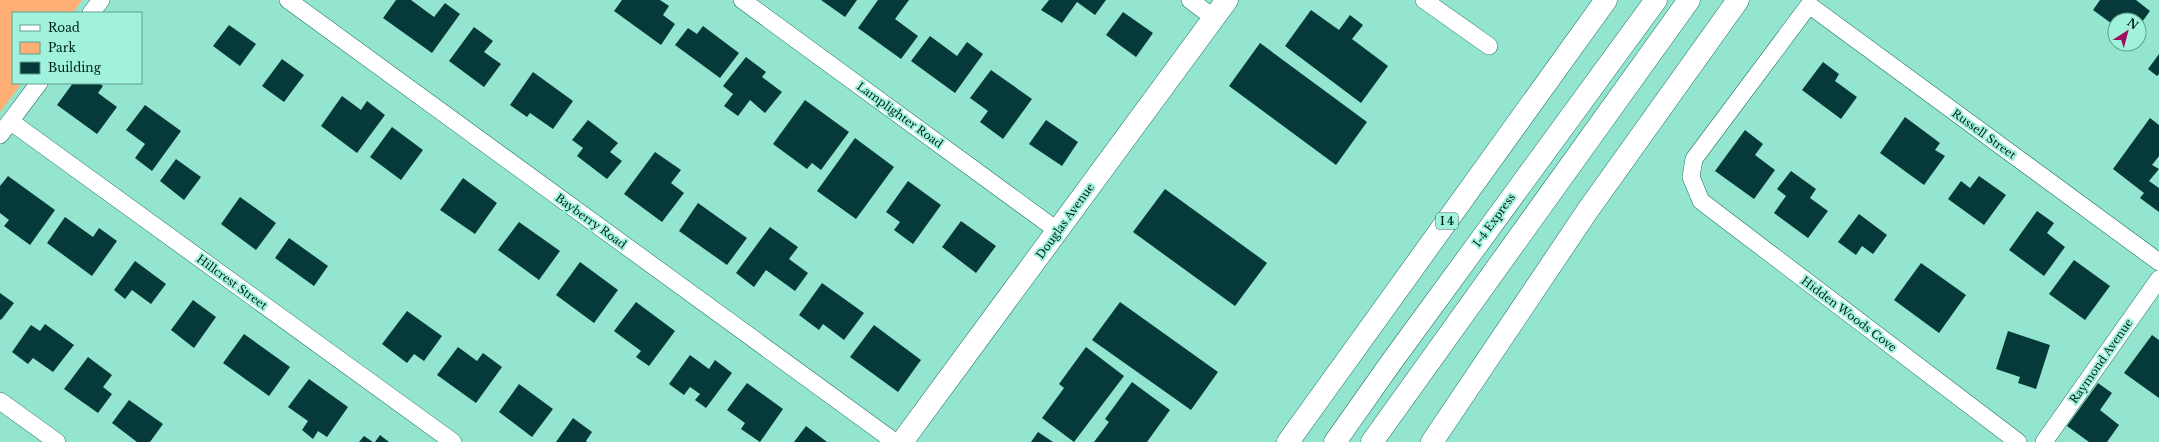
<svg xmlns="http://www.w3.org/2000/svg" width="2159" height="442" font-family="'Libre Baskerville',serif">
	<rect width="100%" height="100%" fill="#94e5cf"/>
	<path fill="#ffaf76" d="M0,0H82L73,13H13V83H22L0,112Z"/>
	<path fill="#063a3a" d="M396,0H411L434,17L445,3L460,14L432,53L383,18Z
		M622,0H660L669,6L663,15L675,24L661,45L614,11Z
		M821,0H857L845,17Z
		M878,0H909L895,19L918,36L901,59L858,28Z
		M1049,0H1106L1095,15L1077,2L1062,23L1041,10Z
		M2100,0H2136L2150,11L2139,26V20H2115V26L2093,10Z
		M1311,10L1339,30L1350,15L1363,25L1352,39L1388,66L1361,103L1285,46Z
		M1123,12L1153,33L1136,57L1106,35Z
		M229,25L256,44L240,66L213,46Z
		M703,26L739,53L720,78L675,45L688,28L697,34Z
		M474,27L493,41L484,52L501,64L484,87L449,61Z
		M930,36L957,56L967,42L983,54L955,93L911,61Z
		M1260,43L1367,122L1336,165L1229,86Z
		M2159,54V74L2157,76L2148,69Z
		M746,57L766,72L762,77L782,92L765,113L750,100L738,116L724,106L733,94L723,86Z
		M282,59L304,75L284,102L262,86Z
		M1823,62L1839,74L1835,81L1857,97L1841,119L1802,90Z
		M991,70L1032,99L1003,139L980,122L988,111L970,98Z
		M533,72L573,101L553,129L530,113L527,117L510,105Z
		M73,83H99L103,86L98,93L117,107L97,134L57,105Z
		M342,96L361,110L367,101L385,115L357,153L321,126Z
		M805,100L849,132L821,170L812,163L807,169L773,144Z
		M145,105L181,131L152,171L135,158L145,144L126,130Z
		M1905,117L1940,143L1935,150L1945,156L1924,185L1880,153Z
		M2150,118L2159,125V156L2152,165L2159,169L2149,181L2159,188V212L2140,198L2144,193L2113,169Z
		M588,120L618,143L610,152L622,161L607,179L577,156L583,148L572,140Z
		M1046,120L1078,142L1062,166L1029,144Z
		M392,127L423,150L401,180L370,157Z
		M1745,130L1763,144L1755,155L1775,170L1754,199L1715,171Z
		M855,138L894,167L856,219L817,191Z
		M655,152L681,170L671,183L684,193L662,222L624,194Z
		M176,159L201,177L184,200L160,181Z
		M1791,171L1816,189L1810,198L1828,211L1808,238L1774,213L1786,196L1777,189Z
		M8,176L55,210L30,245L4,226L9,220L0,213V186Z
		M1979,176L2006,195L1984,225L1948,199L1961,181L1970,188Z
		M463,178L497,203L475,234L440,210Z
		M908,181L941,205L913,244L894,230L900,222L886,212Z
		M1165,189L1267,263L1235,306L1133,232Z
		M240,197L276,223L256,250L221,224Z
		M698,203L747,238L727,265L679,231Z
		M2037,211L2054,223L2047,233L2065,247L2044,276L2009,250Z
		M1859,214L1887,235L1873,254L1862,246L1856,255L1838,242Z
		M65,217L93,237L99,228L117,241L92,276L47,243Z
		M961,221L996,246L976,273L942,247Z
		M519,222L560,251L539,280L498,250Z
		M770,227L798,247L789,259L808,273L795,291L766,270L754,287L736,273Z
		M289,238L328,266L314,286L275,258Z
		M2074,260L2110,286L2085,320L2049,294Z
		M135,261L166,284L151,304L132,290L125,299L114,290Z
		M580,262L618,290L594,323L556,295Z
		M1921,263L1966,295L1939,333L1894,300Z
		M822,283L864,313L844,340L823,324L819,330L799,315Z
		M0,293L14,303L1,320L0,319Z
		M193,300L216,317L194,348L171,330Z
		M636,302L675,331L649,366L636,357L641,351L614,331Z
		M1120,302L1218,372L1191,410L1092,340Z
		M407,311L442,336L424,361L414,354L407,363L382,344Z
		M45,324L74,345L53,372L33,358L28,364L12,352L31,325L40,331Z
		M874,325L921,360L898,392L850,357Z
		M2008,331L2050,345L2036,389L2018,383L2020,377L1996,369Z
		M244,334L290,367L269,396L223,363Z
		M2152,335L2159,340V398L2124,373Z
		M458,347L477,361L483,353L502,367L476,403L437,375Z
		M1086,347L1124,376L1074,442L1042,418L1064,388L1059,384Z
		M690,355L709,369L715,360L732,373L706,408L695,400L700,394L690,387L684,395L669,384Z
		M88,357L112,375L103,387L112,394L98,413L64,389Z
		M309,379L348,407L327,437L318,431L313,439L302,430L308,421L288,407Z
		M1132,382L1170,410L1147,442H1094L1109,422L1105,419Z
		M747,383L783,409L760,442L741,429L745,423L727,410Z
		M2098,383L2112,393L2100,410L2119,425L2107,442H2089L2067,426Z
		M519,384L553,409L532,437L499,412Z
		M129,400L163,424L150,442H137L112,423Z
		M573,418L592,432L586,441L587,442H556Z
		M806,426L827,442H794Z
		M1038,432L1053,442H1031Z
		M380,435L389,442H375Z
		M364,436L373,442H359Z"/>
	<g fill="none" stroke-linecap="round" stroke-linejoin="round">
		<g stroke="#1c7463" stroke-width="18">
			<path id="minor" d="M288,0L895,442
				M742,0L1058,231
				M1190,0L1214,18
				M1424,0L1489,46
				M91,13L101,0
				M10,121L453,442
				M0,135L39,83
				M0,401L57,442
				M2018,442L1701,201L1691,177L1694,159L1809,5L2159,262
				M2044,442L2159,279"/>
		</g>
		<g stroke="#1c7463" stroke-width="23">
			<path id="secondary" d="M902,442L1227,0"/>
		</g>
		<g stroke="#1c7463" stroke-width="23">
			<path id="motorway" d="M1288,442L1606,0
				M1335,442L1390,364L1656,0
				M1372,442L1689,0
				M1432,442L1588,210L1738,0"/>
		</g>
		<use href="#minor" stroke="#fff" stroke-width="17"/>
		<use href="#secondary" stroke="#fff" stroke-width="22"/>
		<use href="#motorway" stroke="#fff" stroke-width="22"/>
	</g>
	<g text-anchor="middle" stroke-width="4" stroke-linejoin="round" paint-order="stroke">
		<rect fill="#a1f2dc" stroke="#306055" stroke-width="1" x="1436" y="213" width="22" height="16" rx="3"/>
		<g font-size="10" font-weight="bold" fill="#00221b">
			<text x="1447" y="225">I 4</text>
		</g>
		<g font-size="11" fill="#00221b" stroke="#a1f2dc">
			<text transform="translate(900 115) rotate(36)" y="4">Lamplighter Road</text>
			<text transform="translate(1984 134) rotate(36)" y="4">Russell Street</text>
			<text transform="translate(1494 220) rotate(-54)" y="4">I-4 Express</text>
			<text transform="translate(591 221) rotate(36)" y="4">Bayberry Road</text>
			<text transform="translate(1065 221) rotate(-54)" y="4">Douglas Avenue</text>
			<text transform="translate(232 282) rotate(36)" y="4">Hillcrest Street</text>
			<text transform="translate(1849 314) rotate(37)" y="4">Hidden Woods Cove</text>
			<text transform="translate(2101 361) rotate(-55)" y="4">Raymond Avenue</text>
		</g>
	</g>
	<rect x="12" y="12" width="130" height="72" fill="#a1f2dc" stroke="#619f8f"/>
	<rect x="20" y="25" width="20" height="6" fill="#ffffff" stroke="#619f8f"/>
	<text x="48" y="32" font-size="12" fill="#00221b">Road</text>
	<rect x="20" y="42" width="20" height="12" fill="#ffaf76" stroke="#619f8f"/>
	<text x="48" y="52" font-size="12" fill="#00221b">Park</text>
	<rect x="20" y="62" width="20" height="12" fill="#063a3a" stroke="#619f8f"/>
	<text x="48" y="72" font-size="12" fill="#00221b">Building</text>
	<g transform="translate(2127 32) rotate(36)"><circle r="19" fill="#a1f2dc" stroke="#619f8f"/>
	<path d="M0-3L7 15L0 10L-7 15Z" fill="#9d0f5c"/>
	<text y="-6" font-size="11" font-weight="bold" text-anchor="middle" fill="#00221b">N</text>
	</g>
</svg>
